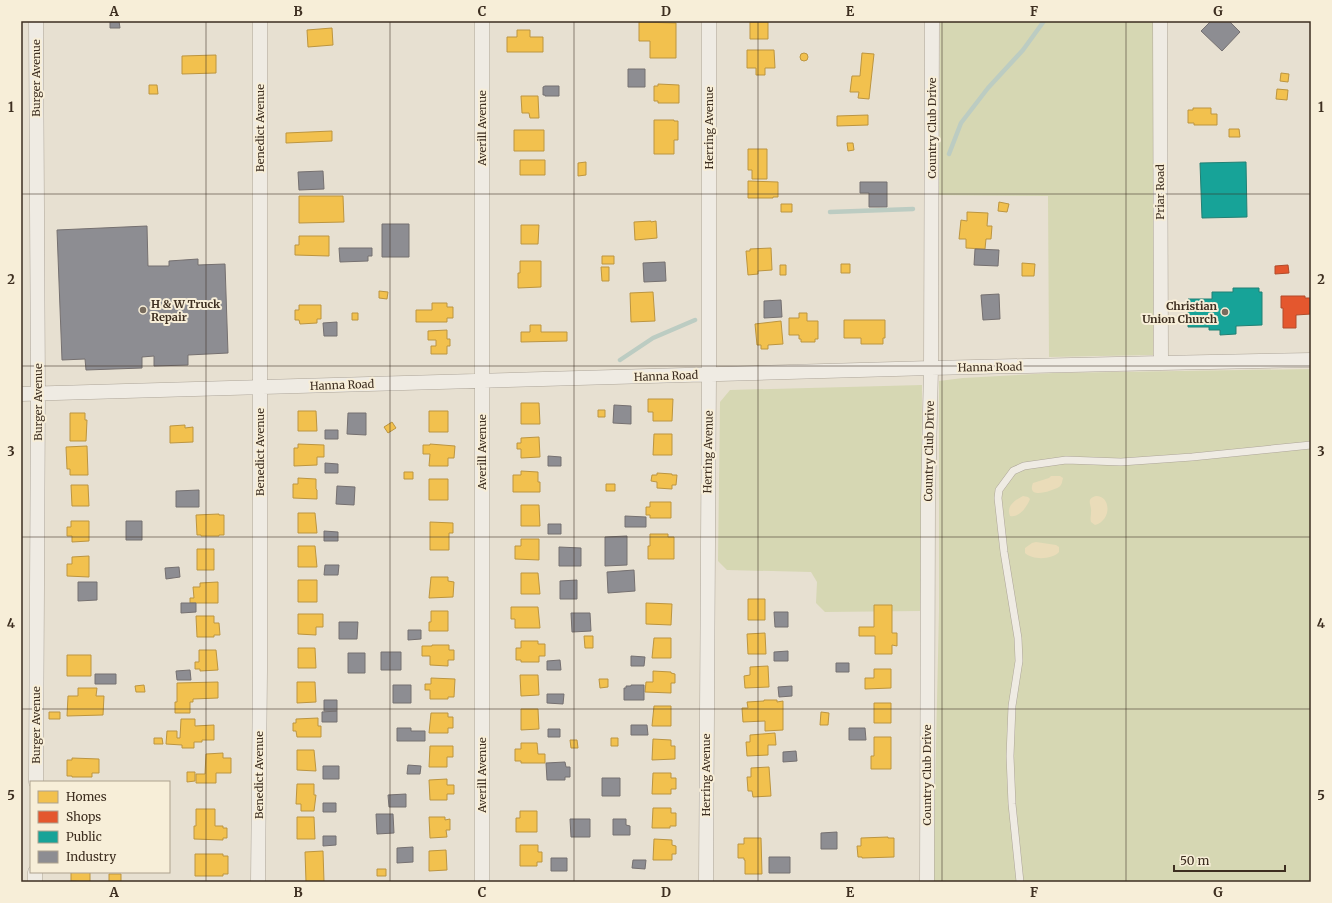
<svg xmlns="http://www.w3.org/2000/svg" width="1332" height="903" font-family="Merriweather,serif">
	<rect width="100%" height="100%" fill="#e7e0d1"/>
	<path fill="#d6d7b3" d="M940,21H1156L1153,355L1049,357L1048,196L939,195Z
		M1311,369V882H933L939,611V381L963,378L1053,373Z
		M922,385L921,587L920,611L825,612L816,603L817,582L811,572L727,570L718,561L720,402L730,390Z"/>
	<path fill="#eadcb9" d="M1051,476H1060L1063,478C1062,482 1062,485 1059,487C1052,491 1026,500 1033,483L1049,478Z
		M1023,496L1028,497L1030,499C1027,507 1019,518 1010,516C1006,506 1015,500 1023,496Z
		M1096,496C1111,496 1112,520 1095,525L1091,522C1090,518 1091,516 1091,512C1092,505 1085,499 1096,496Z
		M1036,542L1056,545L1059,547V552C1052,560 1032,560 1025,553V548L1032,543Z"/>
	<path fill="#f2c14e" stroke="#bc9540" d="M639,22L676,23V58H650V41H639Z
		M750,22H768V39H750Z
		M332,28L333,45L308,47L307,30Z
		M517,30H530V37H543V52H507V37H517Z
		M747,50H774L775,68H765V75H756V68H747Z
		M862,53L874,54L869,99L858,98L859,92H850L852,76H860Z
		M800 57a4 4 0 1 1 8 0a4 4 0 1 1-8 0Z
		M216,55V73L182,74V56Z
		M1281,73L1289,74L1288,82L1280,81Z
		M658,84L679,85V103H658V101H654V86H658Z
		M149,85H157L158,94H149Z
		M1277,89L1288,90L1287,100L1276,99Z
		M521,96H538L539,118H530L529,113H522Z
		M1193,108H1211V114H1217V125H1194V123H1188V110H1193Z
		M868,115V125L837,126V116Z
		M654,120H674V121H678V140H674V154H654Z
		M1229,129H1239L1240,137H1229Z
		M514,130H544V151H514Z
		M332,131V141L286,143V133Z
		M847,143H853L854,150L848,151Z
		M748,149H767V179H752V170H748Z
		M520,160H545V175H520Z
		M586,162V175L578,176V163Z
		M748,181L778,182V197H773V198H748Z
		M299,196H343L344,222L299,223Z
		M999,202L1009,204L1007,212L998,211Z
		M781,204H792V212H781Z
		M967,212L988,213L987,226H992L991,239H986L985,249L966,248V239H959L961,220L967,221Z
		M651,221V222L656,221L657,238L635,240L634,222Z
		M521,225H539L538,244H521Z
		M299,236H329V256L295,255V245H299Z
		M771,248L772,270L758,271V274L748,275L746,251H750V249Z
		M602,256H614V264H602Z
		M520,261H541V287L518,288V273H520Z
		M1022,263L1035,264L1034,276H1022Z
		M841,264H850V273H841Z
		M780,265H786V275H780Z
		M601,267H609V281H602Z
		M379,291L388,292L387,299L379,298Z
		M653,292L655,321L631,322L630,293Z
		M432,303H447V307H453V318H447V322H416V310H432Z
		M299,305H321V319H317V323L300,324L299,320H295V310H299Z
		M352,313H358V320H352Z
		M799,313H807V321H818V339H815V342H801V339H799V335H789V318H799Z
		M844,320H885V338H883V344H861V338H844Z
		M781,321L783,344L768,345V349H761V345H757L755,324Z
		M530,325H541V332H567V341L521,342V332H530Z
		M447,330V339H450V346H447V354H431V346H436V340H428V331Z
		M648,399H673L672,421H653V412H648Z
		M521,403H539L540,424H521Z
		M598,410H605V417H598Z
		M298,411H316L317,431H298Z
		M429,411H448V432H429Z
		M70,413H85V420H87L86,441H70Z
		M392,422L396,428L388,433L384,427Z
		M185,425V428L193,427V442L170,443V426Z
		M654,434H672V455H653Z
		M539,437L540,457L521,458V449H517V443H521V438Z
		M298,444L324,445V457H317V465L294,466V448H298Z
		M430,444L455,446L454,458H448V466H429L430,454H423V445H430Z
		M87,446L88,475H70V469H67L66,447Z
		M521,471L538,472V482H540V492H513V475H521Z
		M404,472H413V479H404Z
		M657,473L672,474V475H677L676,485H672V489L657,488V482L651,481L652,475H657Z
		M298,478L316,479V489L317,490V499L293,498V484H298Z
		M429,479H448V500H429Z
		M606,484H615V491H606Z
		M71,485H88L89,506H72Z
		M650,502H671V518H650V515H646V507H650Z
		M521,505H539L540,526H521Z
		M298,513H315L317,533H298Z
		M219,514V515H224V535H219V536H201V535H197L196,515Z
		M71,521H89V541L72,542V536H67V527H71Z
		M430,522L453,523V533H449V550H430Z
		M650,534H668V537H674V559H648V546H650Z
		M521,539H539V560L515,559V546H521Z
		M298,546H315L317,567H298Z
		M197,549H214V570H197Z
		M89,556V577L67,576V564H72V557Z
		M521,573H538L540,594H521Z
		M431,577H448V581L454,582L453,597L429,598Z
		M298,580H317V602H298Z
		M218,582V603H190V598H194L193,587H200V583Z
		M748,599H765V620H748Z
		M646,603L672,604L671,625L646,624Z
		M874,605H892V633H897V646L892,645V654H875V636H859V627H874Z
		M511,607H538L540,628H515V619H511Z
		M431,611H448V631H429V622H431Z
		M298,614H323V627H316V635L298,634Z
		M196,616H214V623H219L220,635H214V637H197Z
		M765,633L766,654H748L747,634Z
		M584,636H593V648H585Z
		M654,638H671V658H652Z
		M521,641H538V644H545V656H539V662H521V660H516V648H521Z
		M432,645H449V650H454V660H448V666L430,665V656H422V646H432Z
		M298,648H315L316,668H298Z
		M199,650H216L218,670L200,671V669H195V662H199Z
		M67,655H91V676H67Z
		M768,666L769,687L745,688L744,676L750,675V667Z
		M874,669H891V688L865,689V678H874Z
		M653,671L671,672V673L675,674V683H671V693L645,692L646,682H653Z
		M520,675H538L539,695L521,696Z
		M431,678L455,679L454,697H448V699H430V690H425V684H431Z
		M599,679H608V687L600,688Z
		M218,682V698L193,699V702H190V713H175V702H177V683Z
		M297,682H315L316,702L297,703Z
		M144,685L145,692H136L135,686Z
		M78,688H97L96,696H104L103,715L67,716L68,696H78Z
		M764,700H777V702L783,701V730L765,731V721L743,722L742,708H748L747,702L764,701Z
		M874,703H891V723H874Z
		M654,706H671V726H652Z
		M521,709H538L539,729L521,730Z
		M49,712H60V719H49Z
		M821,712L829,713L828,725H820Z
		M431,713H448V717H453V728H448V733H429Z
		M318,718V726H321V737H297L296,731H293V723H296V719Z
		M181,719H195V726L214,725V740H202V742H194V748H182V745L166,744L167,731H177V738H180Z
		M775,733L776,745H768V755L747,756L746,742H750V735Z
		M874,737H891V769H871V756H874Z
		M154,738H162L163,744H154Z
		M611,738H618V746H611Z
		M653,739L671,740V746H675V759L652,760Z
		M570,740H577L578,748H571Z
		M521,743H537L538,754H545V763H521V761H515V749H521Z
		M430,746H453V757H447V767H429Z
		M297,750H314L316,771L297,770Z
		M223,753V758H231V773H216V783H196V774H205L206,754Z
		M72,758L99,759V773H92V777H72V776H67V760H72Z
		M769,767L771,796L753,797L752,791H748L747,777H751V768Z
		M187,772H195V781L187,782Z
		M653,773H671V778H676V789H671V794H652Z
		M447,779V785H454V794H447V800H430L429,780Z
		M297,784H314V795H316L314,811H301V804H296Z
		M653,808H671V813H676V826H670V828H652Z
		M196,809H215V826H223V828H227V838H223V840L194,839V826H196Z
		M520,811H537V832H516V818H520Z
		M297,817H314L315,839H297Z
		M429,817H445V820L450,819V830H446L447,837L430,838Z
		M888,837V838H894V857L862,858V857H858L857,846H861V838Z
		M744,838H761L762,874H745V860H744V858H738V844H744Z
		M654,839L672,840V845L676,846V854H672V860H653Z
		M520,845H538V852H542V862H537V866H520Z
		M446,850L447,870L429,871V851Z
		M323,851L324,882H306L305,852Z
		M195,854H223V856H228V874H223V876H195Z
		M377,869H386V876H377Z
		M71,872H90V882L71,881Z
		M109,874H121V882H109Z"/>
	<path fill="#e4572e" stroke="#b24b2a" d="M1288,265L1289,273L1275,274V266Z
		M1281,296H1305V298H1311V314L1296,315V328H1283V308H1281Z"/>
	<path fill="#17a398" stroke="#228074" d="M1246,162L1247,217L1202,218L1200,163Z
		M1233,288H1259V292H1262V325L1236,326V334L1220,335V330H1209V327H1188V299H1212V292H1233Z"/>
	<path fill="#8d8d92" stroke="#757070" d="M110,21H119L120,28H110Z
		M1211,21H1229L1240,32L1222,51L1201,31Z
		M628,69H645V87H628Z
		M545,86H559V96H545V95H543V87Z
		M323,171L324,189L299,190L298,172Z
		M860,182H887V207H869V193H860Z
		M382,224H409V257H382Z
		M147,226L148,266H169V261L198,259V265L225,264L228,353L188,355V365L154,366V356L142,357V368L86,370L85,359L62,360L57,230Z
		M339,248H372V256H368V261L340,262Z
		M975,249L999,250L998,266L974,265Z
		M665,262L666,281L644,282L643,263Z
		M999,294L1000,319L983,320L981,295Z
		M781,300L782,317L764,318V301Z
		M337,322V336H324L323,323Z
		M614,405L631,406V424L613,423Z
		M348,413H366V435L347,434Z
		M325,430H338V439H325Z
		M548,456L561,457V466H548Z
		M325,463L338,464V473H325Z
		M337,486L355,487L354,505L336,504Z
		M199,490V507H176V491Z
		M625,516L646,517V527H625Z
		M126,521H142V540H126Z
		M548,524H561V534H548Z
		M324,531L338,532V541H324Z
		M627,536V565L605,566V537Z
		M559,547L581,548V566H559Z
		M325,565H339L338,575H324Z
		M179,567L180,577L166,579L165,568Z
		M634,570L635,591L608,593L607,572Z
		M577,580V599H560V581Z
		M78,582H97V600L78,601Z
		M181,603H196V612L181,613Z
		M774,612H788V627H775Z
		M571,613H590L591,631L572,632Z
		M339,622H358L357,639H339Z
		M408,630H421V639L408,640Z
		M788,651V661H774V652Z
		M381,652H401V670H381Z
		M348,653H365V673H348Z
		M631,656L645,657L644,666H631Z
		M560,660L561,670H547V661Z
		M836,663H849V672H836Z
		M190,670L191,680H177L176,671Z
		M95,674H116V684H95Z
		M393,685H411V703H393Z
		M631,685H644V700H624V688H626V686H631Z
		M792,686V696L779,697L778,687Z
		M547,694H564L563,704L547,703Z
		M324,700H337V711H324Z
		M337,711V722H322V712Z
		M631,725H647L648,735H631Z
		M397,728H411V731H425V741H397Z
		M849,728H865L866,740H849Z
		M548,729H560V737H548Z
		M796,751L797,761L783,762V752Z
		M565,762L566,767H570V777H565V780H547L546,763Z
		M408,765L421,766L420,774H407Z
		M323,766H339V779H323Z
		M602,778H620V796H602Z
		M406,794V807H389L388,795Z
		M323,803H336V812H323Z
		M376,814H393L394,833L377,834Z
		M570,819H590V837H571Z
		M613,819H626V825L630,826V835H613Z
		M837,832V849H821V833Z
		M323,836H336V845L323,846Z
		M413,847V862L397,863V848Z
		M769,857H790V873H769Z
		M551,858H567V871H551Z
		M633,860H646L645,869L632,868Z"/>
	<g fill="none" stroke-linecap="round" stroke-linejoin="round">
		<path stroke="#bcccc2" stroke-width="4.5" d="M949,154L961,123L988,88L1023,50L1044,21
			M830,212L913,209
			M620,360L653,338L695,320"/>
		<g stroke="#ada599" stroke-width="8">
			<path id="lane" d="M1020,882L1012,804L1010,756L1012,706L1019,661L1018,638L1004,552L998,498L999,490L1013,471L1024,466L1066,460L1121,462L1192,457L1311,445"/>
		</g>
		<g stroke="#ada599" stroke-width="15">
			<path id="street" d="M36,21L38,394L36,782
				M1160,21L1161,363
				M21,394L931,368L1161,363L1311,360
				M35,882V872
				M258,882L260,671V21
				M482,882V21
				M706,882L709,375V21
				M927,882L928,502L931,368L932,21"/>
		</g>
		<use href="#lane" stroke="#efebe3" stroke-width="7"/>
		<use href="#street" stroke="#efebe3" stroke-width="14"/>
	</g>
	<path fill="none" stroke="#3d2e20" stroke-width="1" stroke-opacity="0.55" d="M206,21V882M390,21V882M574,21V882M758,21V882M942,21V882M1126,21V882M21,194H1311M21,366H1311M21,537H1311M21,709H1311"/>
	<g fill="#786c5e" stroke="#f7eed8" stroke-width="1.5">
		<circle cx="143" cy="310" r="4"/>
		<circle cx="1225" cy="312" r="4"/>
	</g>
	<g text-anchor="middle" stroke-width="4" stroke-linejoin="round" paint-order="stroke">
		<g font-size="11" fill="#3d2e20" stroke="#f7eed8">
			<text transform="translate(36 78) rotate(-90)" y="4">Burger Avenue</text>
			<text transform="translate(260 128) rotate(-90)" y="4">Benedict Avenue</text>
			<text transform="translate(482 128) rotate(-90)" y="4">Averill Avenue</text>
			<text transform="translate(709 128) rotate(-90)" y="4">Herring Avenue</text>
			<text transform="translate(932 128) rotate(-90)" y="4">Country Club Drive</text>
			<text transform="translate(1160 192) rotate(-90)" y="4">Priar Road</text>
			<text transform="translate(990 367) rotate(-1)" y="4">Hanna Road</text>
			<text transform="translate(666 376) rotate(-2)" y="4">Hanna Road</text>
			<text transform="translate(342 385) rotate(-2)" y="4">Hanna Road</text>
			<text transform="translate(38 402) rotate(-90)" y="4">Burger Avenue</text>
			<text transform="translate(929 451) rotate(-89)" y="4">Country Club Drive</text>
			<text transform="translate(260 452) rotate(-90)" y="4">Benedict Avenue</text>
			<text transform="translate(482 452) rotate(-90)" y="4">Averill Avenue</text>
			<text transform="translate(708 452) rotate(-89)" y="4">Herring Avenue</text>
			<text transform="translate(36 725) rotate(-90)" y="4">Burger Avenue</text>
			<text transform="translate(259 775) rotate(-90)" y="4">Benedict Avenue</text>
			<text transform="translate(482 775) rotate(-90)" y="4">Averill Avenue</text>
			<text transform="translate(706 775) rotate(-90)" y="4">Herring Avenue</text>
			<text transform="translate(927 775) rotate(-90)" y="4">Country Club Drive</text>
		</g>
		<g font-size="11" font-weight="bold" fill="#3d2e20" stroke="#f7eed8" text-anchor="start">
			<text x="151" y="308">H &amp; W Truck<tspan x="151" dy="13">Repair</tspan></text>
			<text x="1217" y="310" text-anchor="end">Christian<tspan x="1217" dy="13">Union Church</tspan></text>
		</g>
	</g>
	<rect width="1332" height="903" fill="none" stroke="#f7eed8" stroke-width="44"/>
	<rect x="30" y="781" width="140" height="92" fill="#f7eed8" stroke="#ada18e"/>
	<rect x="38" y="791" width="20" height="12" fill="#f2c14e" stroke="#ada18e"/>
	<text x="66" y="801" font-size="12" fill="#3d2e20">Homes</text>
	<rect x="38" y="811" width="20" height="12" fill="#e4572e" stroke="#ada18e"/>
	<text x="66" y="821" font-size="12" fill="#3d2e20">Shops</text>
	<rect x="38" y="831" width="20" height="12" fill="#17a398" stroke="#ada18e"/>
	<text x="66" y="841" font-size="12" fill="#3d2e20">Public</text>
	<rect x="38" y="851" width="20" height="12" fill="#8d8d92" stroke="#ada18e"/>
	<text x="66" y="861" font-size="12" fill="#3d2e20">Industry</text>
	<path d="M1174 865v6h111v-6" fill="none" stroke="#3d2e20" stroke-width="2"/>
	<text x="1180" y="865" font-size="12" fill="#3d2e20" stroke="#f7eed8" stroke-width="3" paint-order="stroke">50 m</text>
	<rect x="22" y="22" width="1288" height="859" fill="none" stroke="#3d2e20" stroke-width="1.5"/>
	<g font-size="13" text-anchor="middle" font-weight="bold" fill="#3d2e20">
		<text x="114" y="16">A</text>
		<text x="298" y="16">B</text>
		<text x="482" y="16">C</text>
		<text x="666" y="16">D</text>
		<text x="850" y="16">E</text>
		<text x="1034" y="16">F</text>
		<text x="1218" y="16">G</text>
		<text x="11" y="112">1</text>
		<text x="1321" y="112">1</text>
		<text x="11" y="284">2</text>
		<text x="1321" y="284">2</text>
		<text x="11" y="456">3</text>
		<text x="1321" y="456">3</text>
		<text x="11" y="628">4</text>
		<text x="1321" y="628">4</text>
		<text x="11" y="800">5</text>
		<text x="1321" y="800">5</text>
		<text x="114" y="897">A</text>
		<text x="298" y="897">B</text>
		<text x="482" y="897">C</text>
		<text x="666" y="897">D</text>
		<text x="850" y="897">E</text>
		<text x="1034" y="897">F</text>
		<text x="1218" y="897">G</text>
	</g>
</svg>
